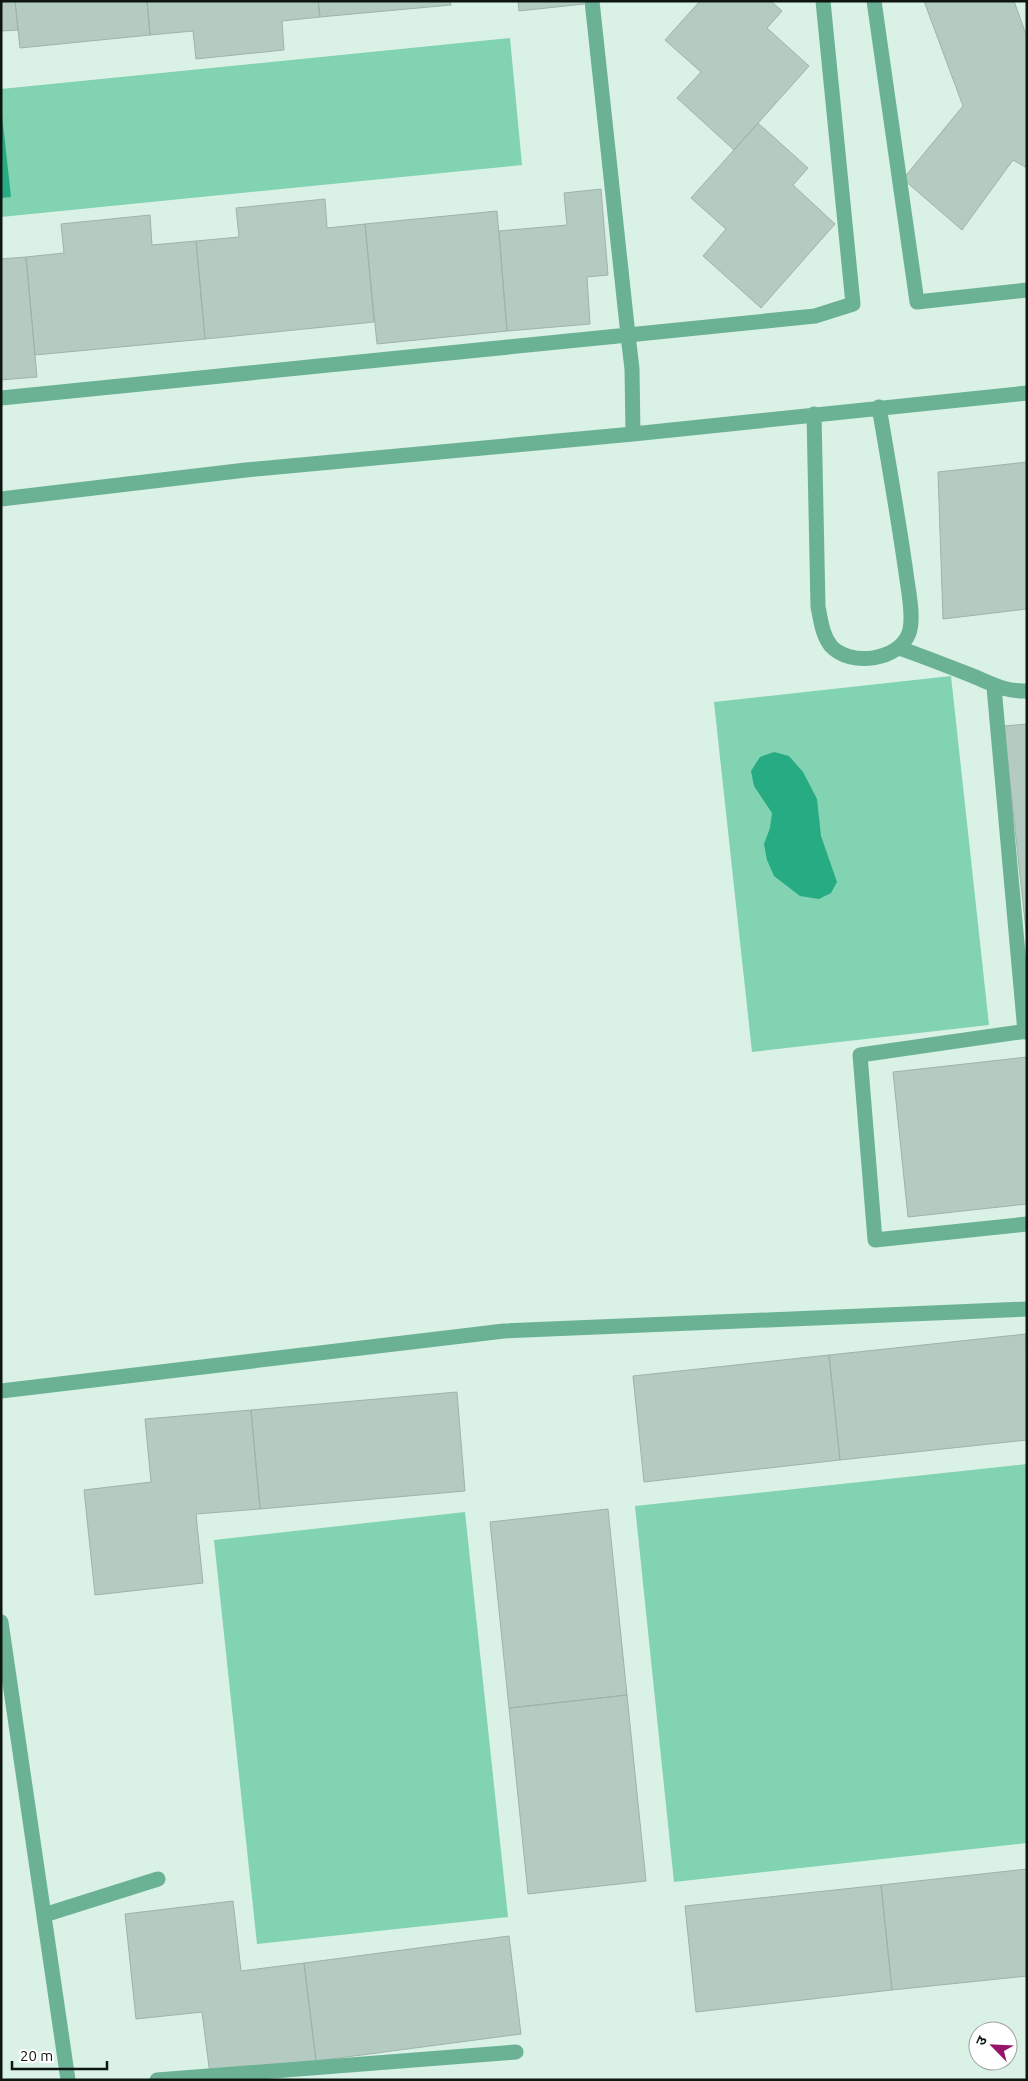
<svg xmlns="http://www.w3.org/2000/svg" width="1028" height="2081" font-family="Ubuntu,'Noto Sans Devanagari',sans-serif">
	<rect width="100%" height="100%" fill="#daf1e6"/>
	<path fill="#81d3b2" d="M510,38L522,165L1,217V89Z
		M951,676L989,1025L752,1052L714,702Z
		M1027,1464V1843L674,1882L635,1506Z
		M465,1512L508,1917L257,1944L214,1540Z"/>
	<path fill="#26ab82" d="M1,106L11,197L1,198Z
		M774,752L789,756L803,772L817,799L821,836L837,882L831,893L819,899L800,896L774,876L767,860L764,844L770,828L772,813L754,786L751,771L760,757Z"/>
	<path fill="#b4cbc1" stroke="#9eb4aa" d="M1,1H15L18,30L1,31Z
		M15,1H147L150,35L20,48Z
		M147,1H318L320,17L282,21L284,50L196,59L193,31L150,35Z
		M318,1H450L451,5L320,17Z
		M518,1H584V4L519,11Z
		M700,1H771L782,11L767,28L809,66L734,150L677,98L701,72L665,40Z
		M924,1H1014L1027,37V168L1013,160L962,230L903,179L963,106Z
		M758,123L808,168L793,185L835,224L761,308L703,256L726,229L691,198Z
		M601,189L608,275L587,277L590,324L507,331L499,231L567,225L564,193Z
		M325,199L327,228L365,224L374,322L205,339L196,241L239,237L236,208Z
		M497,211L507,331L377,344L365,224Z
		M150,215L152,245L196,241L205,339L35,355L26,257L64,253L61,224Z
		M26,257L37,377L1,380V259Z
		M1027,462V609L943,619L938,472Z
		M1027,724V940L1004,726Z
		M1027,1057V1204L908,1217L893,1072Z
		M1026,1334L1027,1440L840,1460L829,1355Z
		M829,1355L840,1460L644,1482L633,1376Z
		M457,1392L465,1491L260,1509L251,1410Z
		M251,1410L260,1509L196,1514L203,1583L95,1595L84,1490L151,1482L145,1419Z
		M608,1509L627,1695L509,1708L490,1522Z
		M627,1695L646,1881L528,1894L509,1708Z
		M1027,1869V1976L892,1990L881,1885Z
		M881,1885L892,1990L696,2012L685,1906Z
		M233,1901L241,1971L304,1963L316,2061L210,2075L202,2012L136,2019L125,1914Z
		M509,1936L521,2034L316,2061L304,1963Z"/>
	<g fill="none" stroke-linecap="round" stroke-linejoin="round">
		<path stroke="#6bb295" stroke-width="15" d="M1,1391L504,1331L1027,1309
			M1,1622L68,2080
			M44,1915L158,1879
			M157,2080L516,2052"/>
		<path stroke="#6bb295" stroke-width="15" d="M874,1L917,302L1027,290
			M1,398L628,335L592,1
			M814,414L818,607C821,620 822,635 831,646C850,667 899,661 909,633C914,619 909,594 907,580C899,522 889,465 879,407
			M633,434L632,369L628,335L815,316L853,304L823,1
			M1,499L246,470L633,434L1027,393
			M899,648C922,656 945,665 968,674C989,682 1003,692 1027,691
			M994,687L1025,1032
			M1027,1031L860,1055L875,1240L1027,1224"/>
	</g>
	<rect width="1028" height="2081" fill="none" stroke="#0e1612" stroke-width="5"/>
	<g transform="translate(993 2046) rotate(294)"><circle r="24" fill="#ffffff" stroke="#9fa2a0"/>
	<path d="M0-4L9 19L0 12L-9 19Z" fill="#97146b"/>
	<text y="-8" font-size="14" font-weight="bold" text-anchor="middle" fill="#0e1612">उ</text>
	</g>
	<path d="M12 2061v8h95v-8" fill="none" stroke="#0e1612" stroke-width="2.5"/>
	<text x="20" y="2061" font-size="15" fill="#0e1612" stroke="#ffffff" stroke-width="4" paint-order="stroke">20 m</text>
</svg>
